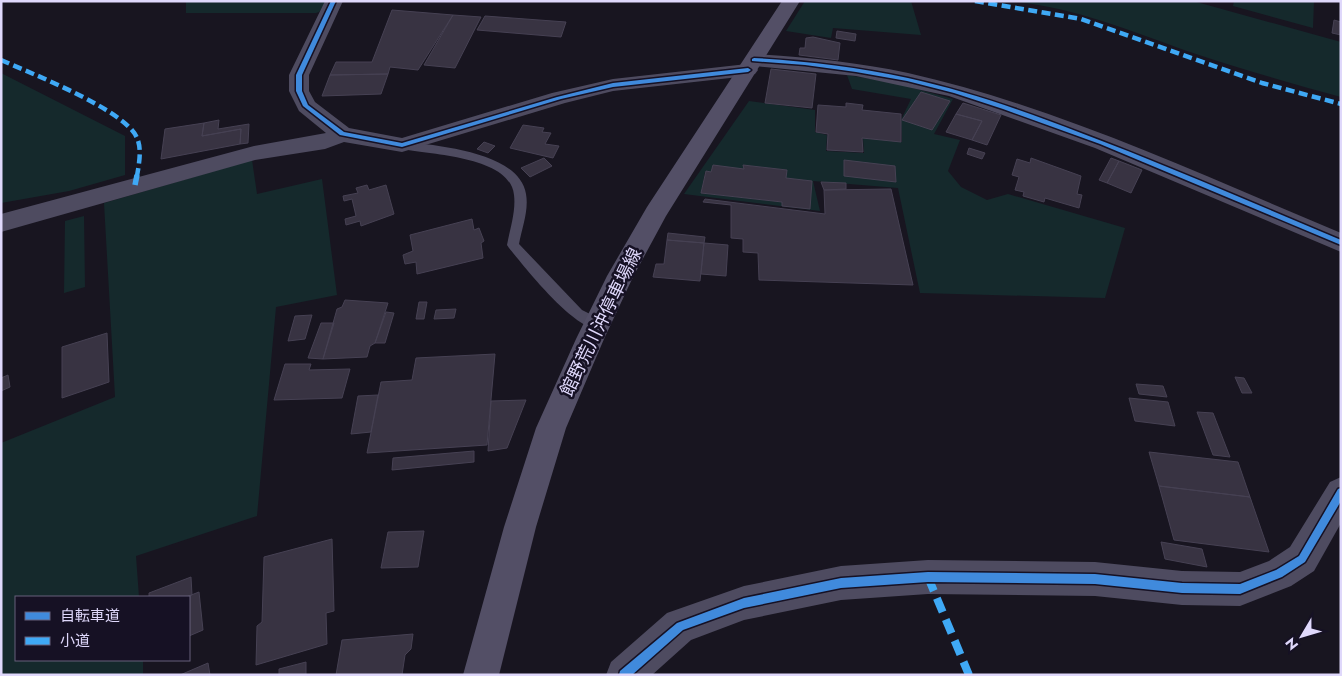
<svg xmlns="http://www.w3.org/2000/svg" width="1342" height="676" font-family="Jost,'Noto Sans JP',sans-serif">
	<rect width="100%" height="100%" fill="#181520"/>
	<path fill="#15292c" fill-rule="evenodd" d="M186,1H328L319,12L316,13H186Z
		M805,1H911L921,35L833,28L831,38L786,31Z
		M1007,1H1193L1341,42V97C1289,83 1238,68 1187,51C1128,30 1070,6 1007,1Z
		M1234,1H1314L1313,28L1233,6Z
		M1,73L125,136V175L69,191L1,203Z
		M847,75L895,83L953,99L934,134L960,140L948,171L961,187L987,200L1008,194L1125,228L1105,298L920,293L898,188L813,181L820,211L684,194L749,101L815,110V132L827,135L826,151L864,153L863,138L902,142L901,120L911,99L852,89ZM713,165L744,169L743,165L787,170L786,178L812,181L810,209L782,202L701,193L705,172H711Z
		M252,160L257,194L322,179L337,295L276,307L257,516L136,556L139,597H16V660H143V675H1V443L115,397L104,203Z
		M84,216L85,287L64,293L65,221Z"/>
	<path fill="#383342" stroke="#464153" d="M392,10L453,15L418,70L390,67L388,74L330,75L336,62H372Z
		M453,15L481,17L455,68L424,65Z
		M485,16L566,22L561,37L477,30Z
		M1334,20L1341,22V35L1332,33Z
		M837,31L856,34L855,41L836,38Z
		M813,37L840,43L838,60L799,55L800,48H805L806,38Z
		M771,69L816,74L812,108L765,103Z
		M388,74L381,94L322,96L330,75Z
		M921,92L950,101L932,130L902,120Z
		M846,103L863,105L862,110L901,114V142L862,138L863,152L827,150L828,134L816,132L818,105L846,107Z
		M963,103L1001,115L987,145L972,140L982,121L956,114Z
		M956,114L982,121L972,140L946,132Z
		M219,120L218,129L249,124L248,143L240,144L241,129L202,136L204,123Z
		M204,123L202,136L241,129L240,144L161,159L165,129Z
		M523,125L544,128L542,132L551,133L545,144L559,146L553,158L510,148Z
		M484,142L495,146L488,153L477,149Z
		M969,148L985,153L982,159L967,154Z
		M544,158L552,166L530,177L521,168Z
		M1031,158L1081,176L1077,194L1082,195L1079,208L1045,198L1044,202L1023,196L1024,192L1015,190L1019,177L1012,175L1017,159L1030,163Z
		M1111,158L1119,161L1107,183L1099,180Z
		M844,160L895,166L896,182L844,176Z
		M1119,161L1142,170L1131,193L1107,183Z
		M713,165L744,169L743,165L787,170L786,178L812,181L810,209L782,206V202L701,193L706,171L711,172Z
		M821,182L846,183V189L824,190Z
		M367,185L369,190L386,185L394,214L361,226L360,221L346,225L345,219L356,216L352,199L344,201L343,196L358,193L356,188Z
		M891,189L913,285L759,280L758,253L743,252V239L731,238V205L703,202L705,199L825,214L824,190Z
		M472,219L474,230L479,228L484,241L481,243L483,258L417,274L416,262L405,264L403,255L413,251L410,235Z
		M668,233L705,237L704,243L667,240Z
		M667,240L704,243L700,281L653,277L656,264H664Z
		M704,243L728,245L726,276L701,274Z
		M345,300L388,303L375,343L370,346L367,357L323,359L337,309L342,307Z
		M419,302H427L424,319H416Z
		M456,309L454,318L434,319L436,310Z
		M386,312L394,313L385,343H375Z
		M312,315L305,339L288,341L295,316Z
		M321,323H334L323,359L308,358Z
		M107,333L109,382L62,398V347Z
		M495,354L487,445L367,453L381,382L412,380L416,358Z
		M285,364H311L309,370L350,369L342,398L274,400Z
		M8,375L10,387L1,391V378Z
		M1235,377L1244,378L1252,393H1242Z
		M1136,384L1163,386L1167,397L1139,394Z
		M378,395L371,432L351,434L358,396Z
		M1129,398L1168,402L1175,426L1135,421Z
		M526,400L507,448L488,451L491,401Z
		M1197,412L1213,413L1230,457L1213,455Z
		M474,451V462L392,470L393,458Z
		M1149,452L1238,462L1250,497L1159,486Z
		M1159,486L1250,497L1269,552L1174,540Z
		M424,531L418,567L381,568L388,532Z
		M332,539L334,611L326,613L327,644L256,665L257,626L262,622L264,557Z
		M1161,542L1202,549L1207,567L1165,559Z
		M191,577L192,595L186,597H149V593Z
		M199,592L203,630L189,636V597H186Z
		M413,634L411,649L405,655L402,675H336L342,640Z
		M306,662V675H279V669Z
		M208,663L210,675H180Z"/>
	<g fill="none" stroke-linecap="round" stroke-linejoin="round">
		<path fill="#4e4b60" fill-rule="evenodd" d="M402,141C436,146 519,151 526,194C529,210 522,228 519,244L582,310L602,320L604,324L602,328C578,336 524,266 509,248L507,245C510,229 516,211 514,195C510,155 427,155 398,148V142Z"/>
		<path fill="#4e4b60" fill-rule="evenodd" d="M325,1H343L309,75V91L315,102L349,128L402,138L552,93L613,79L747,64L744,60L747,56L754,54C806,57 857,62 908,73C1058,107 1199,174 1341,233V252L1095,148L949,96L856,76L755,66L758,70L755,74L748,76L613,91L565,103L402,152L344,142L325,149L255,160L1,232V214L254,146L326,133L299,111L289,91V75Z
			M1341,477V523L1314,571L1291,586L1240,606L1182,605L1095,596L928,594L841,600L744,620L691,640L652,675H606L611,662L667,613L744,586L841,566L928,560L1095,562L1182,571L1240,572L1269,561L1290,547L1330,482Z"/>
		<path fill="#534f66" fill-rule="evenodd" d="M782,1H800L666,216L633,277L604,339L566,428L536,527L499,675H463L504,527L536,428L576,339L607,276L647,207Z"/>
		<path stroke="#3fa9f5" stroke-width="4.5" stroke-dasharray="9 4.5" stroke-linecap="butt" d="M975,1L1081,19L1262,83L1341,104
			M1,60C30,73 126,110 137,138C142,149 139,164 137,176"/>
		<path stroke="#3fa9f5" stroke-width="5.5" stroke-dasharray="12 5.5" stroke-linecap="butt" d="M135,185L137,175"/>
		<path stroke="#3fa9f5" stroke-width="8" stroke-dasharray="15 8" stroke-linecap="butt" d="M928,577L969,675"/>
		<g stroke="#161124" stroke-width="3">
			<path id="cycleway" d="M331,1H336L302,75V91L308,105L344,132L402,143L557,97L613,83L748,68L751,70L748,72L613,87L561,99L402,147L340,135L303,106L296,91V75Z
				M754,58C806,61 857,67 908,78C967,91 1025,111 1081,133C1169,166 1255,204 1341,240V245L1100,144L1003,109L954,93L907,81L856,72L805,65L752,61V59Z
				M1341,488V501L1305,562L1282,577L1240,594L1182,593L1095,584L928,582L841,588L744,608L683,630L632,675H619L620,671L677,623L744,598L841,578L928,572L1095,574L1182,583L1240,584L1276,570L1299,556L1338,489Z"/>
		</g>
		<use href="#cycleway" fill="#408adc" fill-rule="evenodd"/>
	</g>
	<g text-anchor="middle" stroke-width="5" stroke-linejoin="round" paint-order="stroke">
		<g font-size="18" fill="#dfd8fb" stroke="#161124">
			<text transform="translate(601 322) rotate(-64)" y="6">館野荒川沖停車場線</text>
		</g>
	</g>
	<rect width="1342" height="676" fill="none" stroke="#dfd8fb" stroke-width="5"/>
	<rect x="15" y="596" width="175" height="65" fill="#161124" stroke="#66617a"/>
	<rect x="25" y="612" width="25" height="8" fill="#408adc" stroke="#66617a"/>
	<text x="60" y="621" font-size="15" fill="#dfd8fb">自転車道</text>
	<rect x="25" y="637" width="25" height="8" fill="#3fa9f5" stroke="#66617a"/>
	<text x="60" y="646" font-size="15" fill="#dfd8fb">小道</text>
	<g transform="translate(1302 636) rotate(232)" stroke="#161124" stroke-width="4" paint-order="stroke">
	<path d="M0-4L9 19L0 12L-9 19Z" fill="#dfd8fb"/>
	<text y="-8" font-size="14" font-weight="bold" text-anchor="middle" fill="#dfd8fb">N</text>
	</g>
</svg>
